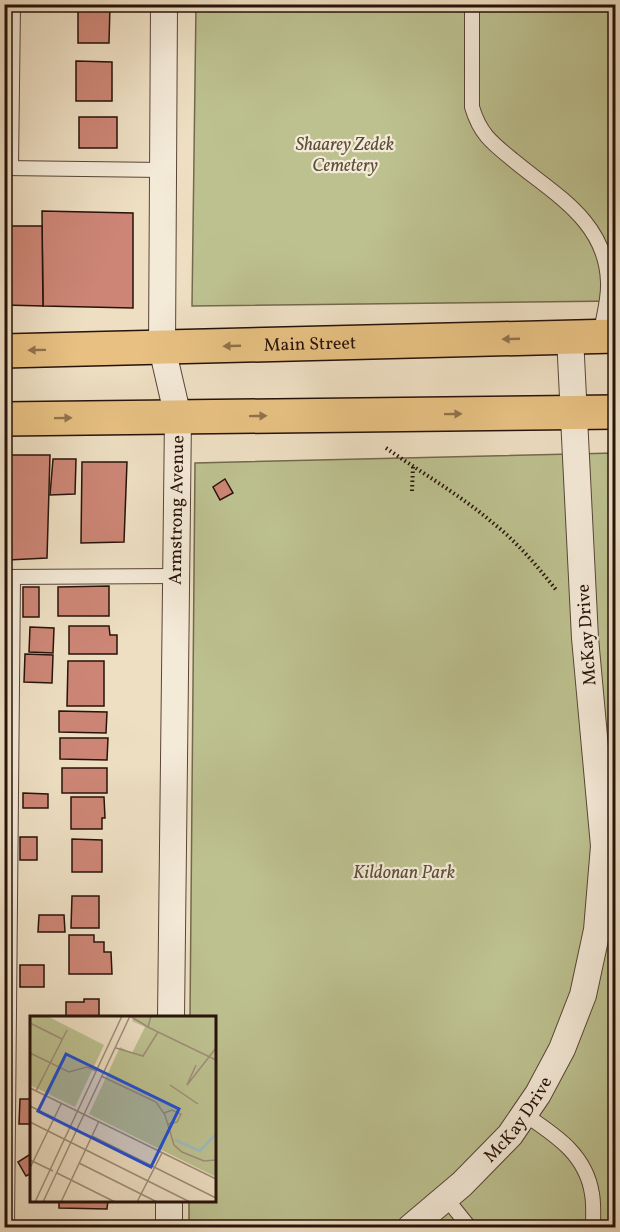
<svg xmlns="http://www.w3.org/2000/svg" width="620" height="1232" font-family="Vollkorn,serif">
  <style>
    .green { fill: #bdc190; stroke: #726a4d; stroke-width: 1.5 }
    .building { fill: #cd8676; stroke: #27120a; stroke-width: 1.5 }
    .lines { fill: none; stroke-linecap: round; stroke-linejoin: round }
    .service-casing { stroke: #594538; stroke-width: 16 }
    .minor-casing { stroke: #594538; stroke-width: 28 }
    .primary-casing { stroke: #27120a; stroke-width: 36 }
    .path { stroke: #27120a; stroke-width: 4; stroke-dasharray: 1.5 3; stroke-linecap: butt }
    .service { stroke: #f4ead8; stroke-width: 14 }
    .minor { stroke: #f4ead8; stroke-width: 26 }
    .primary { stroke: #e7c082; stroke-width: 33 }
    .oneway { fill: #91724c }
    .labels { text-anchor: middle; stroke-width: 4.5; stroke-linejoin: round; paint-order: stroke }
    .park-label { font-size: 18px; font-style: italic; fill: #5c4f39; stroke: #f4ead8 }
    .street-label { font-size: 18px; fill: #27120a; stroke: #f4ead8 }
    .inset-river { fill: none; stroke: #9ebabe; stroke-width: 3 }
    .inset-road { fill: none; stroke: #9e8d79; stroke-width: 1.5 }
    .view { fill: #1d4ed8; fill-opacity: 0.15; stroke: #1d4ed8; stroke-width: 3 }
    .inset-edge { fill: none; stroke: #27120a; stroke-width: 3 }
  </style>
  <rect width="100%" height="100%" fill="#eedfc3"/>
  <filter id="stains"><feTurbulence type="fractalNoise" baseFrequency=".00333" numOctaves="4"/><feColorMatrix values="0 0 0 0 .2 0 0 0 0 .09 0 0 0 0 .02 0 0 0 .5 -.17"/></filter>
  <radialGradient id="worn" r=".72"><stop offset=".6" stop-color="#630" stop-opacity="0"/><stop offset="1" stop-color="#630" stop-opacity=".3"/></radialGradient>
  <g class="green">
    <polygon points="196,5 615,5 615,301 192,306"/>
    <polygon points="615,453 615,1227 189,1228 189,1201 214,1200 214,1018 190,1017 195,463"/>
  </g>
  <g class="building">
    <polygon points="78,4 110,5 109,43 78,43"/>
    <polygon points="76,61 112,62 112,101 76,101"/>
    <rect x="79" y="117" width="38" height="31"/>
    <polygon points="42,211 133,213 133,308 43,306"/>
    <polygon points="4,226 42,226 43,306 4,305"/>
    <polygon points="8,455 50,455 47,558 8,560"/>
    <polygon points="53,459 76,459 75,494 50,495"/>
    <polygon points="82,462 127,462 124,542 81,543"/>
    <polygon points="225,479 233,493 220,500 213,487"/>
    <polygon points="109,586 109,616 58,616 58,587"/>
    <rect x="23" y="587" width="16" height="30"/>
    <polygon points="69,626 109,626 110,635 117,635 117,654 69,654"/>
    <polygon points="30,627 54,628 53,653 29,652"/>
    <polygon points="25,654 53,655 52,683 24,682"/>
    <polygon points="68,661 104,661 104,706 67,706"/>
    <polygon points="59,711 107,712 106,733 59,732"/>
    <polygon points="60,738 108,738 107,760 60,759"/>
    <rect x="62" y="768" width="45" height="25"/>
    <polygon points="23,793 48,794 48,808 23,808"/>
    <polygon points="71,797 104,797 105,818 102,818 102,829 71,829"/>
    <rect x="20" y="837" width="17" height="23"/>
    <polygon points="72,839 102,840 102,872 72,872"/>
    <polygon points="72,896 99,896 99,928 71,928"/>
    <polygon points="39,915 64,915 65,932 38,932"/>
    <polygon points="69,935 94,935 94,942 104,942 104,952 111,952 112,974 69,974"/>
    <rect x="20" y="965" width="24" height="22"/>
    <polygon points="84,999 99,999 99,1018 66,1018 66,1002 84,1002"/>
    <polygon points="20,1099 32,1099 32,1124 19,1124"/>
    <polygon points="32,1153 32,1173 26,1176 18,1162"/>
    <polygon points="59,1200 108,1200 107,1209 59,1208"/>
  </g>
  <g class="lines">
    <defs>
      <g id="service">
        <path d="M472,4V107C480,134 492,143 513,160C555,195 606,221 608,282C609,300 603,318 600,336"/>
        <polyline points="4,168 163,170"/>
        <polyline points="11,168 13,4"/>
        <polyline points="4,577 176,576"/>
        <path d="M524,1114C555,1135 586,1154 592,1194C594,1205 593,1217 593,1228"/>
        <polyline points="446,1198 470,1228"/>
        <polyline points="7,1228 13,577"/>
      </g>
      <g id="minor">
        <polyline points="164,4 162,348 178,417 171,1018"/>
        <polyline points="169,1228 169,1200"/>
        <path id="s1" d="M410,1228L462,1184L510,1135L538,1094L562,1049L583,995L597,930L604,846L585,638L570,337"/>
      </g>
      <g id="primary">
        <path id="s2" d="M4,351L616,336"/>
        <polyline points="4,419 616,412"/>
      </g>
    </defs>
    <use href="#service" class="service-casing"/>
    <use href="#minor" class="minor-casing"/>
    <use href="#primary" class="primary-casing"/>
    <g class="path">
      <path d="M386,448C422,473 460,495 493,523C517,542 538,567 557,591"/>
      <polyline points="412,491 413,467"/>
    </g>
    <use href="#service" class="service"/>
    <use href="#minor" class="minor"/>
    <use href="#primary" class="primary"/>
  </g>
  <defs><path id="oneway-solid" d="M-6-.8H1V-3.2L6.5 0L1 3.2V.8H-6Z" transform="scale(1.5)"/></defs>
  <g class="oneway">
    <use href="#oneway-solid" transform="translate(511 339) rotate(178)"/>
    <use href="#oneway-solid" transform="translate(232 346) rotate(178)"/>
    <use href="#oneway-solid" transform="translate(37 350) rotate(179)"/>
    <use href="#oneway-solid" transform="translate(453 414) rotate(-1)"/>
    <use href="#oneway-solid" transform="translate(258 416) rotate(-1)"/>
    <use href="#oneway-solid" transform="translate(63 418) rotate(-1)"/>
  </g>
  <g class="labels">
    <g class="park-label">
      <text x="345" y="150">Shaarey Zedek<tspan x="345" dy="21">Cemetery</tspan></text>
      <text x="404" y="878">Kildonan Park</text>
    </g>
    <g class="street-label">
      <text dy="6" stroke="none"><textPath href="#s2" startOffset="306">Main Street</textPath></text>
      <text transform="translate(176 510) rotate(-89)" y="6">Armstrong Avenue</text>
      <text transform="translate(586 635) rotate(-94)" y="6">McKay Drive</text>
      <text dy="6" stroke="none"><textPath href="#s1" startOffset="154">McKay Drive</textPath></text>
    </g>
  </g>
  <g transform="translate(30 1016)">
    <rect width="186" height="186" fill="#eedfc3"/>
    <path d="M0,0H17L74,29L45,91L0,69ZM104,0H186V161L59,98L90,31L102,37L115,11L102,5Z" fill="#bdc190"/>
    <path class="inset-river" d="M145,124L170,135L186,118"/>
    <path class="inset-road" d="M100,0L118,11M0,7L32,23M128,16L186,44M86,32L113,40L128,16L118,11L121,0M0,37L39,56L57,51L66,55M166,49L157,69L186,32M71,60L126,86L135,99L144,129L152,136L174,145L186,144M140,69L168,88M0,72L186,163M6,75L37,14M0,90L24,102M134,97L142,94L151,98L147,106L138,108M0,106L160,186M62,120L186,182M0,144L23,155M49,147L127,186M0,152L31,88M27,157L85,186M5,186L92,0M13,186L100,0M31,186L69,105M107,186L132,137"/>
    <path class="view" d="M36,38L149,93L121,151L8,95Z"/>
    <rect width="186" height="186" class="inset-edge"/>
  </g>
  <rect width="620" height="1232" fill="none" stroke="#eedfc3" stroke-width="24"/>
  <rect x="6" y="6" width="608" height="1220" fill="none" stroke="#27120a" stroke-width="3"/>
  <rect x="12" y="12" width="596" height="1208" fill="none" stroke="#27120a" stroke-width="1.5"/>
  <rect width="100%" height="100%" filter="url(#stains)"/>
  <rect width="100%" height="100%" fill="url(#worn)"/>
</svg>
